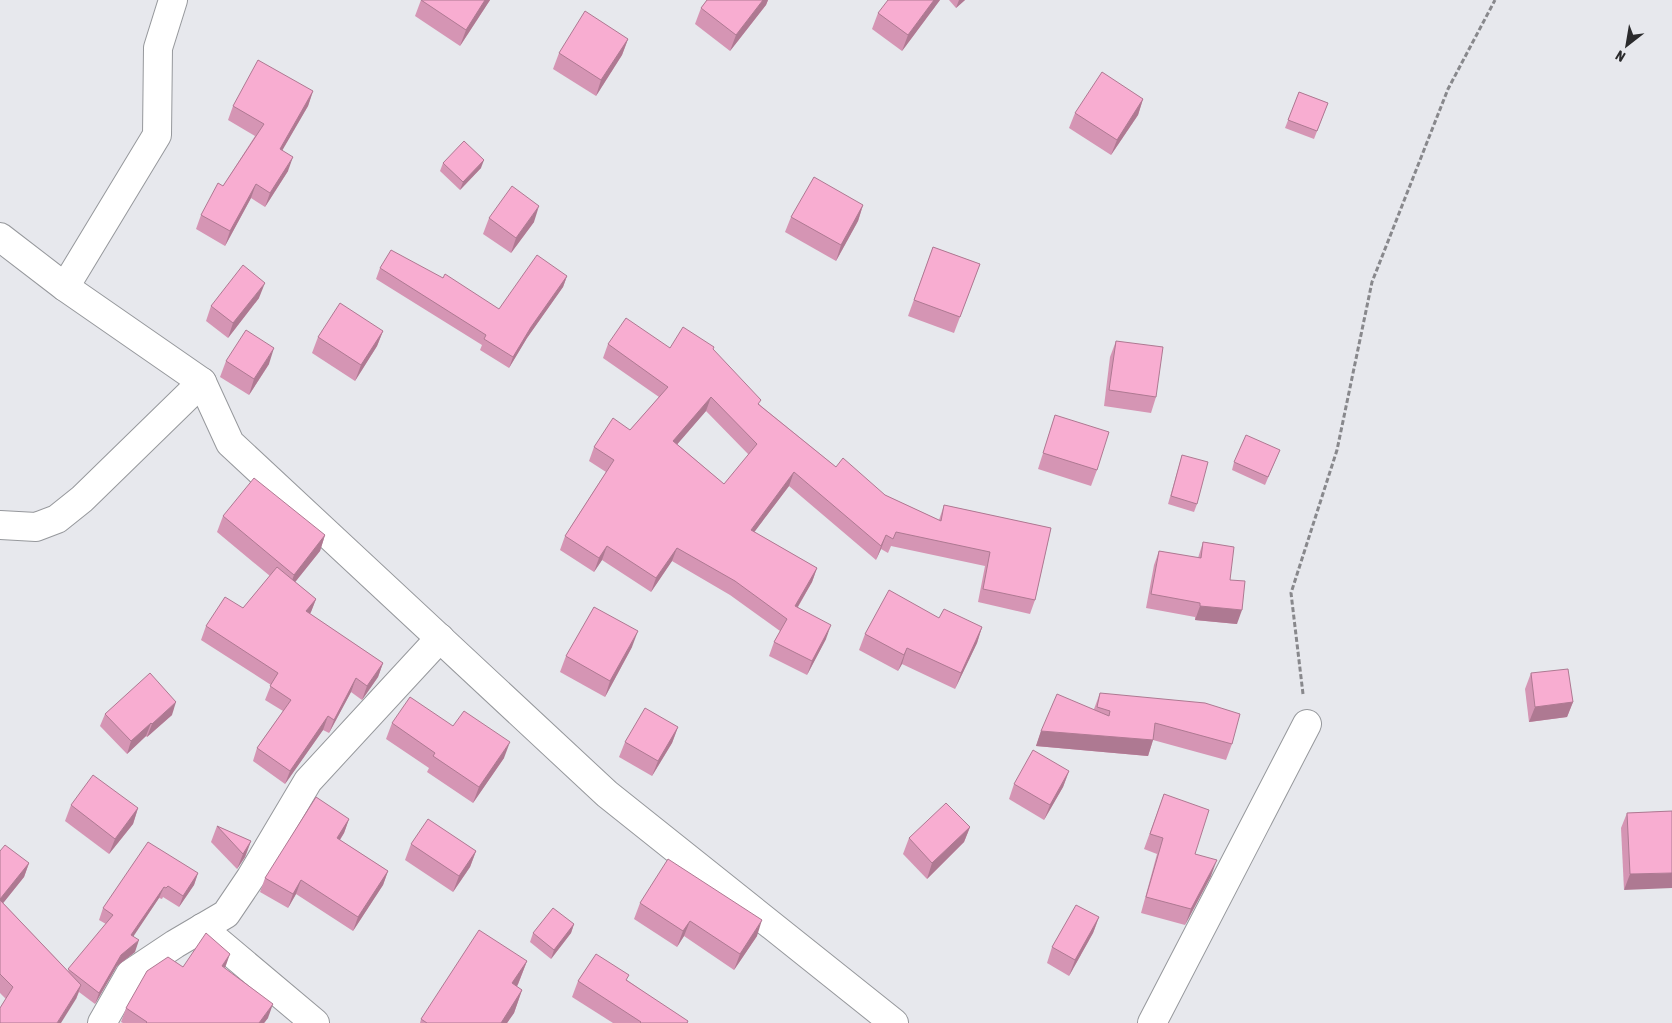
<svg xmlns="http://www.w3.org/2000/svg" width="1672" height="1023" font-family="'Asap Condensed',sans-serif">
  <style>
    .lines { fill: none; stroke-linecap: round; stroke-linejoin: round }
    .minor-casing { stroke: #96989c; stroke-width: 30 }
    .path { stroke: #88888c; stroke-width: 3; stroke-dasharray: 5 2.5; stroke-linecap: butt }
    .minor { stroke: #fff; stroke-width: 28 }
    .wall { fill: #d595b4; fill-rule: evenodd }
    .shaded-wall { fill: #ae7992 }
    .building { fill: #f8add1; stroke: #ae7992; fill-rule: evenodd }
  </style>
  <rect width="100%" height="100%" fill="#e7e8ed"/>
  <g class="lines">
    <defs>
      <g id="minor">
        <polyline points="0,237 65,287 202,382 230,443 607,794 894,1023"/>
        <polyline points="65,287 157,135 158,48 173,0"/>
        <polyline points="0,525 36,527 57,519 82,499 202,382"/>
        <polyline points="202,928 315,1023"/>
        <polyline points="102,1023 130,974 175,944 226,914 251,877 308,781 440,638"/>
        <polyline points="1152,1023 1307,724"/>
      </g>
    </defs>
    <use href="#minor" class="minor-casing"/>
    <polyline class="path" points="1303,694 1291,593 1337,450 1372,282 1448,89 1495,0"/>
    <use href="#minor" class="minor"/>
  </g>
  <g class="wall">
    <polygon points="421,0 490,0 460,46 415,16"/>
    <polygon points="707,0 768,0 766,5 730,51 695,24 701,8"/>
    <polygon points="940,0 902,51 872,29 878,13"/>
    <polygon points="949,0 965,0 956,8"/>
    <polygon points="628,39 622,55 596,96 553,69 559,53"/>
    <polygon points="313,91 308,106 282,150 288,171 265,207 251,198 225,246 196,229 201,215 223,186 255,136 228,120 233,106"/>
    <polygon points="1299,92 1328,103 1314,139 1285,128"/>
    <polygon points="1143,99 1138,115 1111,155 1069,128 1075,113"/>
    <polygon points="443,163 481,168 460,190 440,171"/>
    <polygon points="863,205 858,221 836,261 785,232 791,217"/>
    <polygon points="489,218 534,222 511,253 483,234"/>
    <polygon points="933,247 980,264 954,333 908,316"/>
    <polygon points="380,268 499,309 567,276 563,287 527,338 509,368 480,350 482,345 376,279"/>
    <polygon points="259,298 228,338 206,321 211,306"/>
    <polygon points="383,331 377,346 355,381 312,353 318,337"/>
    <polygon points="1116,341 1156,397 1151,413 1104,406 1110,357"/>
    <path d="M608,344L713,350L760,405L836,467L885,495L939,520L944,505L1051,528L1035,600L1030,614L978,602L985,566L891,546L888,553L881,549L876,560L789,486L754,532L817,568L812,582L798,607L826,639L807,675L769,656L774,642L780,631L730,595L672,561L651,592L602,560L594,572L560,550L565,536L606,472L589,461L594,447L630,430L659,397L603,358ZM706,411L749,455L724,484L677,444Z"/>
    <polygon points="226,361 269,364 249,395 220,377"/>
    <polygon points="1055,415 1097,470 1091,486 1038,469"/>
    <polygon points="1280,450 1265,485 1232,470 1234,462"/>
    <polygon points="1182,455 1197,504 1194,512 1168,504"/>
    <polygon points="223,516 325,535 320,551 295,582 316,599 310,614 383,663 378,677 362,700 351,692 329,733 323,730 285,784 253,761 257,748 283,711 265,700 271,685 201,640 206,626 243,608 270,576 217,532"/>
    <polygon points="1203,542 1230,580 1237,624 1195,620 1195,617 1146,608 1154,565 1159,551 1198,558"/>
    <polygon points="939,618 982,627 977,643 955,689 902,664 898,671 859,650 865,634"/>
    <polygon points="632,647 605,697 560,672 566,656"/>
    <polygon points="1531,673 1573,702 1567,717 1529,722 1525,689"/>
    <polygon points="1100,693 1232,744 1226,760 1153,740 1148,756 1036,746 1041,731 1094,709"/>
    <polygon points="105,714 172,715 147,737 146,736 127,754 100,726"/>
    <polygon points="392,723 453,726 504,758 473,803 427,772 429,768 386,739"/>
    <polygon points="678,727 672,743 652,776 619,757 625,742"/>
    <polygon points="1069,771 1063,787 1044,820 1009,799 1014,784"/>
    <polygon points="1164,794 1195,854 1211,876 1185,925 1141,913 1157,854 1144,849"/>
    <polygon points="71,805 138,808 133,824 109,854 65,821"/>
    <polygon points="1672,811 1624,890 1621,828 1627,813"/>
    <polygon points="349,819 344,833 340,840 388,871 383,885 353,931 296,894 288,908 260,892 265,878"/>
    <polygon points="217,826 251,841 245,857 237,869 211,842"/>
    <polygon points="970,827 964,842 927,879 903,854 909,838"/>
    <polygon points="411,844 476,851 470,867 453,892 405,860"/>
    <polygon points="0,851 29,863 24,877 3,903 68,971 106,924 99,920 103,908 198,873 194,885 179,907 163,897 162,899 159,898 133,936 135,952 117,966 95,1004 79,992 76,999 6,999 0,993"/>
    <polygon points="640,903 757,936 734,970 684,936 677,947 634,919"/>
    <polygon points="1099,917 1093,933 1069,976 1047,963 1052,947"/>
    <polygon points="574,924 571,933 551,959 530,942 533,933"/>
    <polygon points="527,961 517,987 522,990 514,1013 507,1023 420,1023 421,1019"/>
    <polygon points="183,967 225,968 268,1018 264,1023 123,1023 121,1022 126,1008"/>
    <polygon points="627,980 688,1023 613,1023 572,997 578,981"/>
  </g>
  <g class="shaded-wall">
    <polygon points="485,0 490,0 460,46 466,30"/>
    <polygon points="763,0 768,0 766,5 730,51 736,35"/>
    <polygon points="934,0 940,0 902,51 908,35"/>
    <polygon points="959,0 965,0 956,8"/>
    <polygon points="628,39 622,55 596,96 601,80"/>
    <polygon points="313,91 308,106 275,163 280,149"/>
    <polygon points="1143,99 1138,115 1111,155 1117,140"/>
    <polygon points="293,157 288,171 265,207 270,193"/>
    <polygon points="484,160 481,168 460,190 463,182"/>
    <polygon points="256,184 251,198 225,246 230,231"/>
    <polygon points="863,205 858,221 836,261 841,245"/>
    <polygon points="539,206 534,222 511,253 516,238"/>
    <polygon points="567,276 563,287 527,338 509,368 513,357 531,327"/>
    <polygon points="265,283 259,298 228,338 233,323"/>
    <polygon points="383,331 377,346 355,381 361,365"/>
    <polygon points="274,348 269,364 249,395 254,379"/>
    <polygon points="711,397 706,411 668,455 673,441"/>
    <polygon points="794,472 789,486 746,543 751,530"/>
    <polygon points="325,535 320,551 288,591 294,575"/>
    <polygon points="886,535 881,549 876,560 881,546"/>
    <polygon points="607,546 602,560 594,572 599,558"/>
    <polygon points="677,548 672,561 651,592 656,578"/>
    <polygon points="817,568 812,582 790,620 795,606"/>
    <polygon points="316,599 311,612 301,625 306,611"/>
    <polygon points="1200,606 1242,610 1237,624 1195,620"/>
    <polygon points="831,625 826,639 807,675 812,661"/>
    <polygon points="982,627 977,643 955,689 961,673"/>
    <polygon points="638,631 632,647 605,697 610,681"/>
    <polygon points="907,648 902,664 898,671 904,655"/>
    <polygon points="383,663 378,677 362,700 367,686"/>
    <polygon points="356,678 351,692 329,733 334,720"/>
    <polygon points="176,702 172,715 147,737 152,724"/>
    <polygon points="1573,702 1567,717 1529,722 1535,707"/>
    <polygon points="328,716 323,730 285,784 290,771"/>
    <polygon points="151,723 146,736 127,754 131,741"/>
    <polygon points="678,727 672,743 652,776 658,761"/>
    <polygon points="1041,731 1153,740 1148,756 1036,746"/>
    <polygon points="510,742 504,758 473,803 479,787"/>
    <polygon points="1069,771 1063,787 1044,820 1050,805"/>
    <polygon points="138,808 133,824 109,854 115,839"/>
    <polygon points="349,819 344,833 332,852 337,838"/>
    <polygon points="970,827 964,842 927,879 932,863"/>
    <polygon points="251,841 245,857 237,869 243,854"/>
    <polygon points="476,851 470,867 453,892 459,876"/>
    <polygon points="1217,860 1211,876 1185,925 1191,909"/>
    <polygon points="29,863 24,877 0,907 0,899"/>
    <polygon points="388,871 383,885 353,931 358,917"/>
    <polygon points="198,873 194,885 179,907 183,896"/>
    <polygon points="1672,873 1672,888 1624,890 1630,874"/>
    <polygon points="301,880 296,894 288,908 293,894"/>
    <polygon points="164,887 159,898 127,946 131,935"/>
    <polygon points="1099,917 1093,933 1069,976 1075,960"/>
    <polygon points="762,920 757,936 734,970 740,954"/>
    <polygon points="690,921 684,936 677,947 683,931"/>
    <polygon points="574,924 571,933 551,959 554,950"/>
    <polygon points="139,940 135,952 117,966 95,1004 99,993 121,955"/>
    <polygon points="230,954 225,968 222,966"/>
    <polygon points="527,961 518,984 504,1006 512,983"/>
    <polygon points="81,985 76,999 61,1023 57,1023"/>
    <polygon points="522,990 514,1013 507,1023 501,1023"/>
    <polygon points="273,1004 268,1018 264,1023 259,1023"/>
  </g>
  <g class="building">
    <polygon points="421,0 485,0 466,30"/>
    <polygon points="707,0 763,0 736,35 701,8"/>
    <polygon points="888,0 934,0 908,35 878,13"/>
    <polygon points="585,11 628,39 601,80 559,53"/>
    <polygon points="258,60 313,91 280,149 293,157 270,193 256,184 230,231 201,215 218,183 223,186 264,124 233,106"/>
    <polygon points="1102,72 1143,99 1117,140 1075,113"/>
    <polygon points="1299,92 1328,103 1317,131 1288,120"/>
    <polygon points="464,141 484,160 463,182 443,163"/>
    <polygon points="814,177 863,205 841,245 791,217"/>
    <polygon points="512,186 539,206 516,238 489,218"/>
    <polygon points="933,247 980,264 960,317 914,300"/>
    <polygon points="391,250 443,278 445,274 499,309 537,255 567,276 531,327 513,357 484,339 486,335 380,268"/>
    <polygon points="243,265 265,283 233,323 211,306"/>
    <polygon points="340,303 383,331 361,365 318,337"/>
    <path d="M626,318L670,348L683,327L714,347L713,349L761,400L758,404L836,467L843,458L885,495L941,521L944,505L1051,528L1035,600L983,589L990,552L896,532L893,539L886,535L881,546L794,472L751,530L817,568L795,606L831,625L812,661L774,642L787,619L735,581L677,548L656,578L607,546L599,558L565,536L614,460L594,447L613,418L630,430L668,387L608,344ZM711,397L757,444L724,484L673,441Z"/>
    <polygon points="246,330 274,348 254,379 226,361"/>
    <polygon points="1116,341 1163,347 1156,397 1109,390"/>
    <polygon points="1055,415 1109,432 1097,470 1043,453"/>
    <polygon points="1246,435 1280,450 1268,477 1234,462"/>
    <polygon points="1182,455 1208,462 1197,504 1171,496"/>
    <polygon points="254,478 325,535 294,575 223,516"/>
    <polygon points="1203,542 1234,547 1230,580 1245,581 1242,610 1200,606 1200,603 1151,594 1159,551 1201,558"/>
    <polygon points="277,567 316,599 306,611 383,663 367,686 356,678 334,720 328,716 290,771 257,748 291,700 270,686 278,673 206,626 225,597 243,608"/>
    <polygon points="889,590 939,618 944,609 982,627 961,673 907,648 904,655 865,634"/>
    <polygon points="594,607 638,631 610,681 566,656"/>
    <polygon points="1568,669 1573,702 1535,707 1531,673"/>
    <polygon points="150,673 176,702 152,724 151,723 131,741 105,714"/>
    <polygon points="1100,693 1205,703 1240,714 1232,744 1155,723 1153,740 1041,731 1057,694 1109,716 1110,711 1097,707"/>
    <polygon points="410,697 453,726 464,711 510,742 479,787 433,756 435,753 392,723"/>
    <polygon points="645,708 678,727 658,761 625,742"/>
    <polygon points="1033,750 1069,771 1050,805 1014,784"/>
    <polygon points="93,775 138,808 115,839 71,805"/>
    <polygon points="1164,794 1209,810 1195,854 1217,860 1191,909 1146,897 1163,838 1150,834"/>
    <polygon points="316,797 349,819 337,838 388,871 358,917 301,880 293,894 265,878"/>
    <polygon points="946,803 970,827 932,863 909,838"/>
    <polygon points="1672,811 1672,873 1630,874 1627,813"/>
    <polygon points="428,819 476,851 459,876 411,844"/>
    <polygon points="217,826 251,841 243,854"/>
    <polygon points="148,842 198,873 183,896 168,886 166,888 164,887 131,935 139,940 121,955 99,993 68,969 113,915 103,908"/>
    <polygon points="5,845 29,863 0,899 0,851"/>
    <polygon points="668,859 762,920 740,954 690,921 683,931 640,903"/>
    <polygon points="0,900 81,985 57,1023 0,1023 0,1008 13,987 0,974"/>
    <polygon points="1076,905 1099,917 1075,960 1052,947"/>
    <polygon points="553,908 574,924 554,950 533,933"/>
    <polygon points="479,930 527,961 512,983 522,990 501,1023 427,1023 421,1019"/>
    <polygon points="206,933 230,954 222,966 273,1004 259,1023 146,1023 147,1022 126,1008 147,971 168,957 183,967"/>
    <polygon points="596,954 629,975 626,980 688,1021 687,1023 640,1023 641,1022 578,981"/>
  </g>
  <g transform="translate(1627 45) rotate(211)" stroke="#e7e8ed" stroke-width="4" paint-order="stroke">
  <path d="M0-4L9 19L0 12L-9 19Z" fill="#2a2a2c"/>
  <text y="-8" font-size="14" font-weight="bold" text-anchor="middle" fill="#2a2a2c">N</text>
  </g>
</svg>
